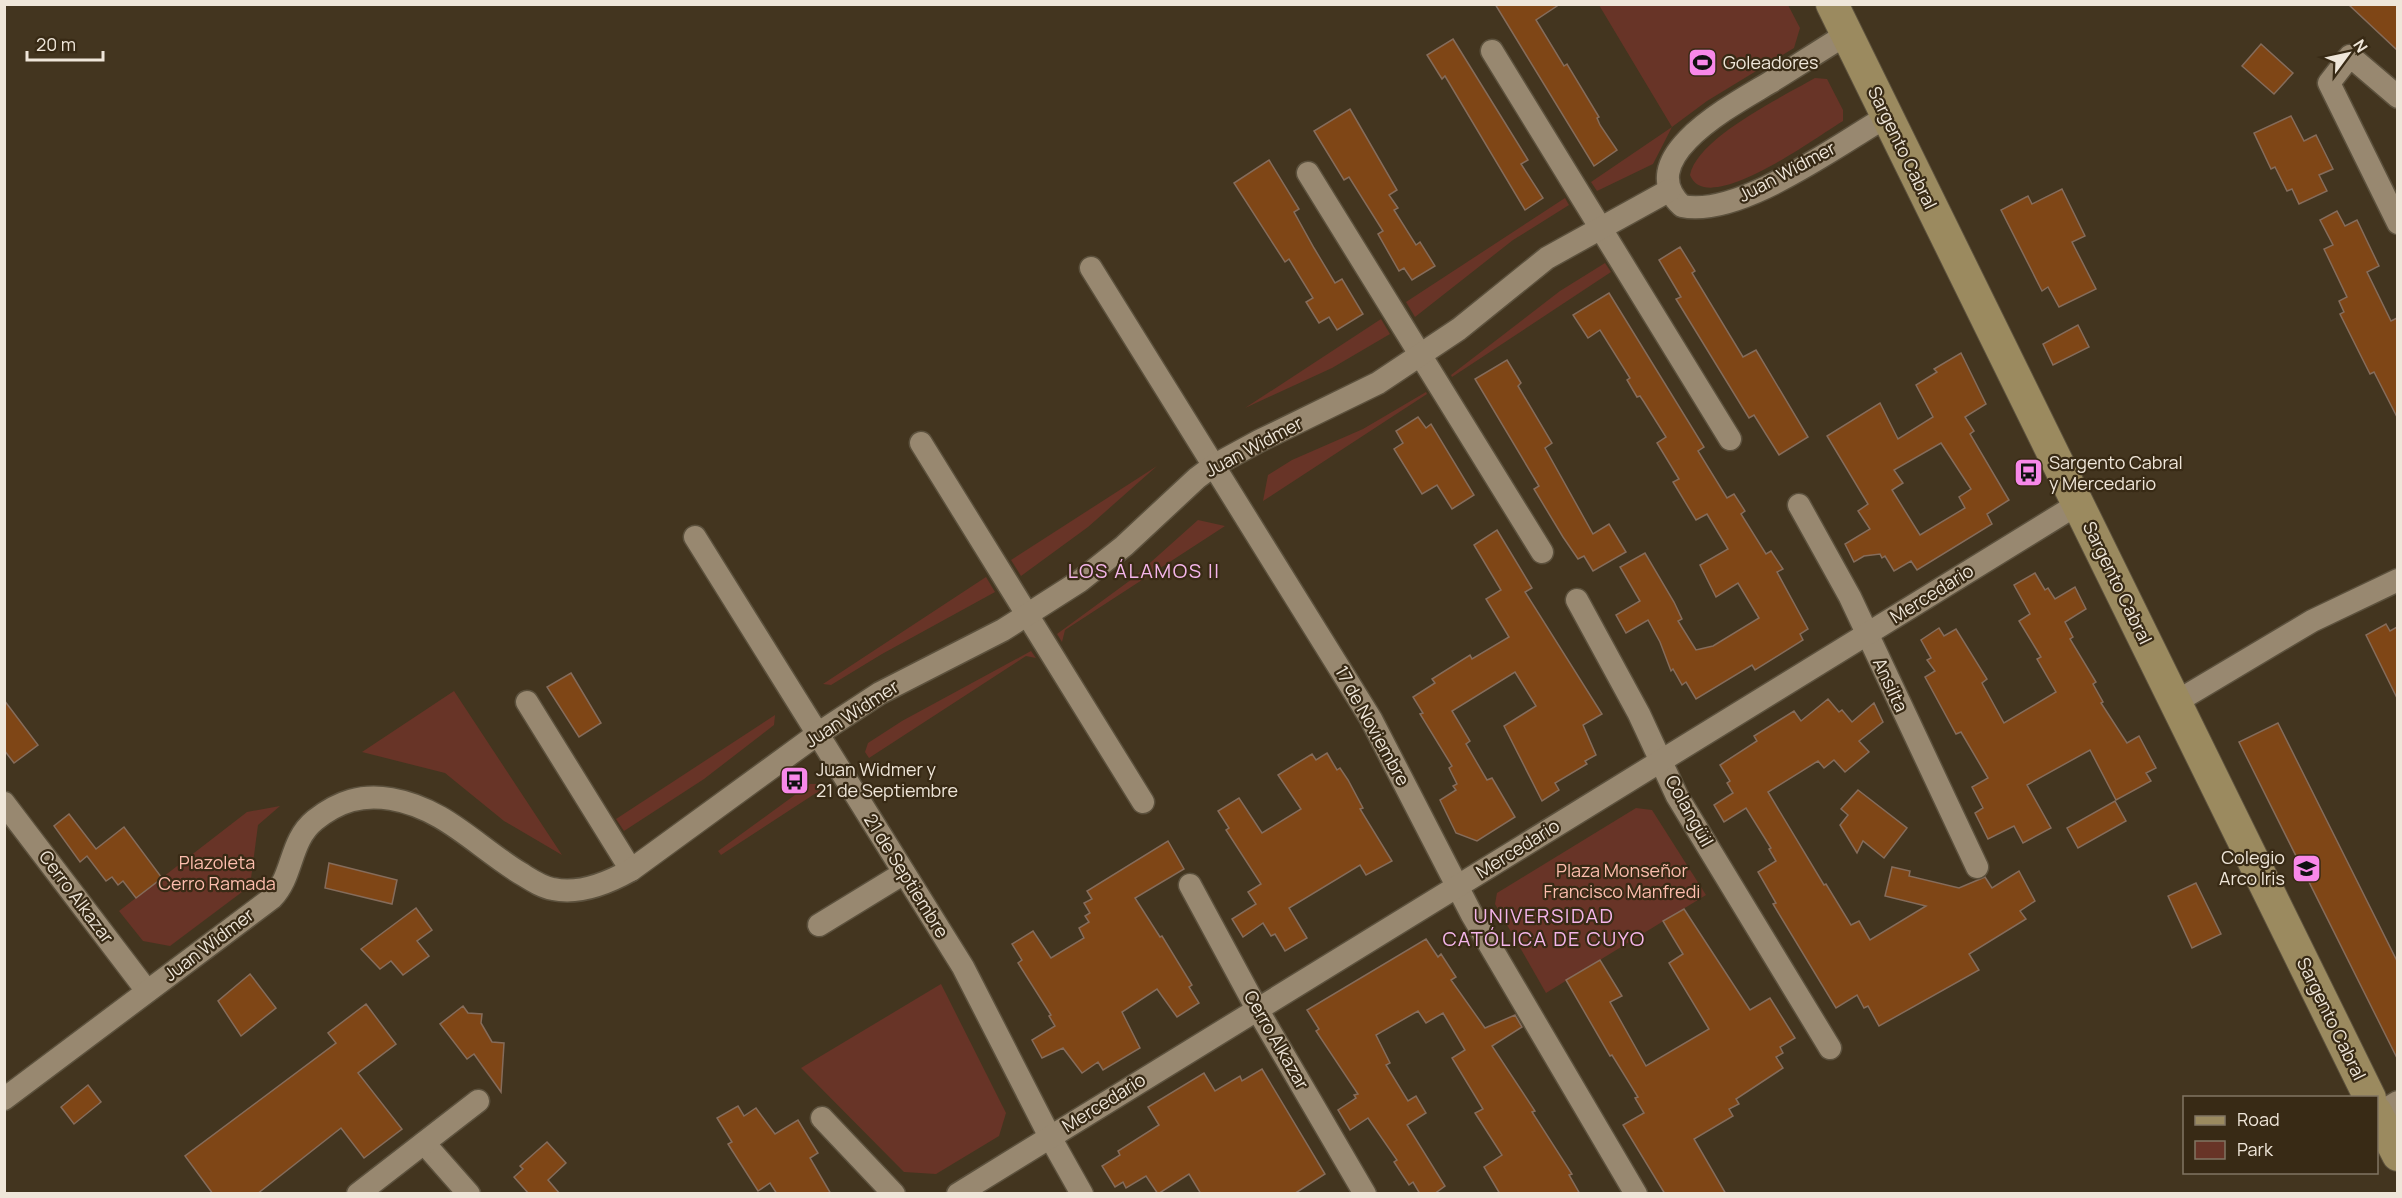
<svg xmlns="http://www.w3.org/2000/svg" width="2402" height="1198" font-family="Manrope,sans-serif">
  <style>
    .green { fill: #683427 }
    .building { fill: #7f4616; stroke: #856c5b; stroke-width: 1.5; fill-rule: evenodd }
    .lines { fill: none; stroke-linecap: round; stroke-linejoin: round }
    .street-casing { stroke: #5c513d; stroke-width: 25 }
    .secondary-casing { stroke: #5c513d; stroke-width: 34 }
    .street { stroke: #988870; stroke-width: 22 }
    .secondary { stroke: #9b8a5f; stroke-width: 32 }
    .labels { text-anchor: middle; stroke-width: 4.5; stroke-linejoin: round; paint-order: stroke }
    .poi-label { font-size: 18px; fill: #efe6d9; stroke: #382a15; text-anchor: start }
    .street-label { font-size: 18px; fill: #efe6d9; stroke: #382a15 }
    .park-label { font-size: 18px; fill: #fcbdad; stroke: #382a15 }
    .neighbourhood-label { font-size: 20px; letter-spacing: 1.5px; fill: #f4b5ea; stroke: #382a15 }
  </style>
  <rect width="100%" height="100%" fill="#43351f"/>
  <g class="green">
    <polygon points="1599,5 1788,5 1800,28 1794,48 1707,101 1672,127 1653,164 1597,191 1591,182 1672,127"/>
    <path d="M1815,78L1827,79L1843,110V121C1819,135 1707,219 1690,175C1697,138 1782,97 1815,78Z"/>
    <polygon points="1565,198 1569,205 1513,240 1415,317 1406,302"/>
    <polygon points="1605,263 1611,272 1452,377 1451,375 1560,291"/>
    <polygon points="1381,319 1390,334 1332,368 1245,408"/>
    <polygon points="1426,392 1427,394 1263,501 1268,475 1292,460 1363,429"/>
    <polygon points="1157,466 1088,527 1021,576 1011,560"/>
    <polygon points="1198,520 1225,526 1065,630 1062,642 1057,634 1132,579"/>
    <polygon points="986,577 995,592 882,654 831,685 823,684"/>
    <polygon points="1031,651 1036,658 1026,656 869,758 865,752 868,743 902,721"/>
    <polygon points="454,691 562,855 504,821 445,773 362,752"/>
    <polygon points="775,715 774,725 704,779 624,831 616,819"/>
    <polygon points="810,784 818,784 824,794 816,793 721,855 718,851"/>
    <polygon points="280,806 258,825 250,886 170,946 143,941 119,911 247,812"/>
    <polygon points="1636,808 1652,810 1706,895 1546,993 1495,904 1497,893"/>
    <polygon points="941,984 1006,1113 999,1136 936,1174 904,1172 801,1068"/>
  </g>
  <g class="building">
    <polygon points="1495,4 1560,4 1536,20 1564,66 1567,64 1599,117 1597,118 1600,125 1617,150 1594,166"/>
    <polygon points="2348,4 2397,4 2397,50"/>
    <polygon points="1453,39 1528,160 1521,164 1543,198 1525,210 1445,76 1442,79 1427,55"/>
    <polygon points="2261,44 2293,73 2274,94 2242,66"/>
    <polygon points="1350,109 1397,190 1389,195 1398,208 1394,210 1416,245 1420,242 1435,266 1412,280 1404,268 1399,271 1378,234 1383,231 1349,177 1344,180 1314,131"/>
    <polygon points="2291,116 2304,141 2316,135 2333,169 2319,175 2327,191 2299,204 2292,189 2287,191 2275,167 2271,169 2254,133"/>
    <polygon points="1269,160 1299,209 1294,212 1314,248 1335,283 1342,279 1363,314 1337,330 1329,317 1319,323 1306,302 1313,298 1289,259 1285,262 1234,183"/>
    <polygon points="2062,189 2085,236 2072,242 2096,289 2059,307 2048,287 2042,291 2001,210 2028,196 2032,204"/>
    <polygon points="2337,211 2345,226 2357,220 2379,266 2367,272 2391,321 2397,318 2397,417 2374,372 2370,374 2340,314 2344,312 2339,301 2347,297 2324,249 2333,245 2320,220"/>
    <polygon points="1680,247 1695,271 1692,273 1743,357 1756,350 1808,437 1779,455 1754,415 1749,418 1676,299 1681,297 1659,260"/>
    <polygon points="1609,293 1704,447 1698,451 1727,498 1734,494 1745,511 1741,514 1766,554 1771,551 1783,569 1777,572 1808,629 1800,634 1803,640 1755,670 1752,665 1696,699 1686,682 1682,685 1673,669 1671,671 1660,642 1648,620 1626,633 1616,615 1640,601 1620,567 1645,553 1674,602 1682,619 1678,621 1696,650 1713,646 1759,618 1738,583 1716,597 1700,565 1728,549 1707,514 1696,520 1673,482 1679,479 1657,443 1666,437 1644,402 1640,396 1637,397 1627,380 1630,378 1600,330 1588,338 1573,315"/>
    <polygon points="2078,325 2089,347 2053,365 2043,344"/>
    <path d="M1961,353L1986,404L1965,417L1974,431L1970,434L2009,500L1987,514L1992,524L1917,570L1911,561L1894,571L1885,556L1882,558L1880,554L1864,556L1854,562L1845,544L1870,529L1858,511L1868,504L1827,436L1880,403L1898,439L1933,417L1916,385L1937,372L1934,369ZM1941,443L1971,489L1959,497L1965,508L1920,535L1892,490L1903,483L1894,470Z"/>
    <polygon points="1507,360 1521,383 1518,386 1552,443 1545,448 1593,534 1609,524 1626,552 1593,571 1584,556 1578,559 1563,537 1534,489 1539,486 1475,379"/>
    <polygon points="1418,417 1426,428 1431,424 1474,495 1452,509 1437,485 1422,494 1394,449 1403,443 1396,431"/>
    <polygon points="1497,530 1532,588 1525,592 1602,714 1583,725 1596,755 1585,761 1587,764 1555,783 1559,790 1542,801 1504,726 1536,706 1515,672 1452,711 1470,741 1466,744 1487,780 1492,778 1515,817 1477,841 1456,833 1440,800 1456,790 1453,786 1457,784 1449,768 1452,766 1420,714 1423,713 1413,697 1435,683 1432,679 1470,655 1472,659 1509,637 1486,599 1501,590 1474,545"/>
    <polygon points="2035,573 2045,590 2048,588 2055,599 2075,587 2086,609 2065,622 2073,637 2070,639 2096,682 2093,684 2103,702 2101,703 2127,743 2139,736 2156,768 2146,773 2151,781 2116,800 2090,750 2027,785 2051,828 2023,843 2014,826 1988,839 1975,813 1983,808 1972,787 1988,778 1961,732 1956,734 1925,677 1935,671 1927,660 1931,658 1921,640 1939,628 1944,636 1956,629 1987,679 1982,683 2004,723 2056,692 2037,659 2041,657 2019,621 2030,614 2014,585"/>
    <polygon points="2386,624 2390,631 2397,627 2397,698 2366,635"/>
    <polygon points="571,673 601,723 579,737 547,687"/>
    <polygon points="1828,699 1839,712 1842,710 1852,722 1874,703 1883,722 1859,741 1869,752 1845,772 1834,760 1824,768 1818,761 1768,792 1824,885 1826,884 1851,925 1859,921 1870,940 1926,906 1885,896 1892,867 1910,871 1909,876 1959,888 1985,877 1992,888 2019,871 2035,901 2020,911 2026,919 1969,954 1979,970 1879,1026 1868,1006 1864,1008 1857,995 1836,1008 1773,904 1776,903 1758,872 1776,861 1769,849 1771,848 1746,808 1724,822 1714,805 1733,793 1727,783 1730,781 1720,765 1757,741 1754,736 1794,711 1801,721"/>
    <polygon points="4,700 38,745 14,763 4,750"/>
    <polygon points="2278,723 2397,961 2397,1058 2239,742"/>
    <polygon points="1327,753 1337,770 1340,768 1348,780 1363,808 1360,809 1392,861 1366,875 1360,865 1289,908 1307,938 1285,951 1275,934 1271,936 1263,923 1243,937 1232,919 1256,904 1248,892 1261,884 1226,830 1229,828 1218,811 1239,798 1262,833 1301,809 1278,775 1312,754 1316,760"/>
    <polygon points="1858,790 1907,828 1884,858 1863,841 1857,853 1840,825 1848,815 1841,809"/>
    <polygon points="2115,801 2126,821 2078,848 2067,828"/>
    <polygon points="69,814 96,849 124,827 162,878 136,898 123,881 118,885 112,877 106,881 87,856 80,862 54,826"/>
    <polygon points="1168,841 1184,869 1135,898 1160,937 1162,936 1192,985 1189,987 1199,1003 1177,1017 1157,989 1122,1012 1140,1048 1103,1070 1098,1062 1082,1073 1063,1048 1042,1058 1032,1040 1055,1026 1049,1016 1051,1015 1018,963 1022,960 1012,944 1033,931 1051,958 1084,938 1079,928 1089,922 1085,916 1090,913 1084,903 1092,899 1087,891"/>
    <polygon points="329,863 397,880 392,904 325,888"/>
    <polygon points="2196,883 2221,934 2192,948 2168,896"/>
    <polygon points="416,908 432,930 417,941 429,956 403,975 391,961 380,969 361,949"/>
    <polygon points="1684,909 1750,1010 1770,998 1795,1038 1780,1047 1783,1053 1776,1057 1783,1068 1736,1099 1739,1104 1729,1109 1733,1116 1694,1139 1726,1194 1665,1194 1623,1125 1644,1113 1635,1098 1638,1097 1612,1055 1610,1056 1566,980 1600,960 1622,996 1610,1002 1646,1066 1709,1029 1669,963 1683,954 1663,921"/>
    <polygon points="1426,939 1438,957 1441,954 1456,977 1451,980 1485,1028 1515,1015 1522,1027 1492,1046 1535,1111 1532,1112 1572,1174 1569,1175 1580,1194 1500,1194 1484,1167 1502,1155 1475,1113 1483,1109 1452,1058 1465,1050 1443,1013 1426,1023 1418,1011 1376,1035 1390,1063 1386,1065 1408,1101 1416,1096 1426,1113 1407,1125 1445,1186 1434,1194 1420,1194 1413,1182 1409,1185 1394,1162 1397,1160 1368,1118 1350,1130 1338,1110 1356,1098 1354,1095 1358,1094 1316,1031 1319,1029 1307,1010"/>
    <polygon points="250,974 276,1008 241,1036 218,1001"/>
    <polygon points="366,1004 396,1044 358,1073 402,1129 364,1158 341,1128 257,1194 213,1194 185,1156 336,1043 328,1033"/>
    <polygon points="463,1006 468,1013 482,1014 481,1023 492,1042 504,1043 501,1092 474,1054 467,1059 440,1024"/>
    <polygon points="1262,1069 1325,1174 1294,1194 1201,1194 1189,1174 1158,1194 1146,1176 1126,1188 1123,1182 1115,1187 1102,1166 1120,1155 1118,1151 1159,1125 1148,1107 1204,1073 1215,1091 1240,1076 1242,1081"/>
    <polygon points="88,1085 101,1102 74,1124 61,1107"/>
    <polygon points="738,1106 744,1116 756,1108 775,1134 798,1120 818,1153 810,1158 831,1194 777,1194 770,1183 758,1191 728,1144 732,1142 717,1118"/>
    <polygon points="547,1142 566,1163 548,1180 560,1194 529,1194 514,1177 523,1169 520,1166"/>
  </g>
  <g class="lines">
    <defs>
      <g id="street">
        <path d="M1847,34C1821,50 1795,67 1769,83C1736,103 1630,158 1682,206C1739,218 1836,146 1886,117"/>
        <polyline points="1492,51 1730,439"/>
        <polyline points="2398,97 2350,56 2329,83 2398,223"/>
        <polyline points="1308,173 1542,552"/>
        <polyline points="1091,268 1371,719 1472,915 1636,1194"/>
        <polyline points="921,443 1143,802"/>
        <polyline points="1799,505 1850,597 1977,867"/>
        <polyline points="695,537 963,967 1050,1137 1082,1194"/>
        <polyline points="1577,600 1639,714 1677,796 1830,1048"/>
        <polyline points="527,702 631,870"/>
        <polyline points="2176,702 2312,621 2398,580"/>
        <polyline points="4,803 147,991"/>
        <polyline points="1190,885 1257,1009 1365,1194"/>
        <polyline points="819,925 904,873"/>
        <path d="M4,1099L272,898C294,875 289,841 315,820C339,801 362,794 391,799C444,808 476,846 520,873C530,879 541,887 553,889C580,895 608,883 631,870L819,733L880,693L1003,630L1080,581L1124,546L1197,478L1213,466L1259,441L1378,383L1459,329L1547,258L1670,190"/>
        <polyline points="2378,1114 2398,1102"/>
        <polyline points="822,1118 894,1194"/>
        <polyline points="424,1143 469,1194"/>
        <polyline points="358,1194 478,1101"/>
        <polyline points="958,1194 2078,504"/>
      </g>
      <g id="secondary">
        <polyline points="1832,4 2370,1098"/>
        <polyline points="2376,1112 2398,1155"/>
      </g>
    </defs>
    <use href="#street" class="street-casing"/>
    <use href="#secondary" class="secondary-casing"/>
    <use href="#street" class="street"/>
    <use href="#secondary" class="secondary"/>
  </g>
  <defs>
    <symbol id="stadium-square" viewBox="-11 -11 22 22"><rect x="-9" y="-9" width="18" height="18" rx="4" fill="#f888e9" stroke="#382a15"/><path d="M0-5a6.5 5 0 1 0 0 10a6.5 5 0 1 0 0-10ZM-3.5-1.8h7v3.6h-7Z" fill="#111"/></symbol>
    <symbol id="bus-square" viewBox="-11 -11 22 22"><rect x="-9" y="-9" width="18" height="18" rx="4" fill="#f888e9" stroke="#382a15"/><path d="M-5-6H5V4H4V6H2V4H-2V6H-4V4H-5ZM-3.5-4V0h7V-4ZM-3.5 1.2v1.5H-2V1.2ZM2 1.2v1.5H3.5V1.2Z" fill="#111"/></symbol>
    <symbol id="school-square" viewBox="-11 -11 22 22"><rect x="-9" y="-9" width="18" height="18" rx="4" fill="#f888e9" stroke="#382a15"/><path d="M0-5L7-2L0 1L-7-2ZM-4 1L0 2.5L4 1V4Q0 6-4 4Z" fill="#111"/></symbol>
  </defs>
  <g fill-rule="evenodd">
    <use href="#stadium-square" x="1686" y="46" width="33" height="33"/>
    <use href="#bus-square" x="2012" y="456" width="33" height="33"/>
    <use href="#bus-square" x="778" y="764" width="33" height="33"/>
    <use href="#school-square" x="2290" y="852" width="33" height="33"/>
  </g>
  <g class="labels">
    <g class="poi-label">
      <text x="1723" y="69">Goleadores</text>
      <text x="2049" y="469">Sargento Cabral<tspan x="2049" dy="21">y Mercedario</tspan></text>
      <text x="816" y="776">Juan Widmer y<tspan x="816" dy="21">21 de Septiembre</tspan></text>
      <text x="2285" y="864" text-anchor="end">Colegio<tspan x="2285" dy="21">Arco Iris</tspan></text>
    </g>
    <g class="street-label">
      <text transform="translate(1902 148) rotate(64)" y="6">Sargento Cabral</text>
      <text transform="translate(1787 172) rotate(-28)" y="6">Juan Widmer</text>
      <text transform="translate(1254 447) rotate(-28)" y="6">Juan Widmer</text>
      <text transform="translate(2117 583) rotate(64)" y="6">Sargento Cabral</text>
      <text transform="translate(1932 594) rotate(-32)" y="6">Mercedario</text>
      <text transform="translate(1890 685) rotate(65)" y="6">Ansilta</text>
      <text transform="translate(852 714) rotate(-33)" y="6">Juan Widmer</text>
      <text transform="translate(1372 726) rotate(61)" y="6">17 de Noviembre</text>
      <text transform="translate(1689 811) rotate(61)" y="6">Colangüil</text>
      <text transform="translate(1518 849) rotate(-32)" y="6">Mercedario</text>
      <text transform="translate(906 876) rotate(58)" y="6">21 de Septiembre</text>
      <text transform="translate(76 897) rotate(53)" y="6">Cerro Alkazar</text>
      <text transform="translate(209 945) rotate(-37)" y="6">Juan Widmer</text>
      <text transform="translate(2331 1019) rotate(64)" y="6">Sargento Cabral</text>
      <text transform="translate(1276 1040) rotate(60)" y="6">Cerro Alkazar</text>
      <text transform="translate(1104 1103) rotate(-32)" y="6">Mercedario</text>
    </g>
    <g class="park-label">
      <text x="217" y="869">Plazoleta<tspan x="217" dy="21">Cerro Ramada</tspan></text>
      <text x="1622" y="877">Plaza Monseñor<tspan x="1622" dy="21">Francisco Manfredi</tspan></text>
    </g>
    <g class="neighbourhood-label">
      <text x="1144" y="578">LOS ÁLAMOS II</text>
      <text x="1544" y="923">UNIVERSIDAD<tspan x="1544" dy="23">CATÓLICA DE CUYO</tspan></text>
    </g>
  </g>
  <rect width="2402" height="1198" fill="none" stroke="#efe6d9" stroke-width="12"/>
  <rect x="2183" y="1096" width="195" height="78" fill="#382a15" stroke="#817563" stroke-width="1.5"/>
  <rect x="2195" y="1116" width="30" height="9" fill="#9b8a5f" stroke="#817563" stroke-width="1.5"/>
  <text x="2237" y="1126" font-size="18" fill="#efe6d9">Road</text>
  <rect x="2195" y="1141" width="30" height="18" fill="#683427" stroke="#817563" stroke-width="1.5"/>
  <text x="2237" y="1156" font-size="18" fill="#efe6d9">Park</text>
  <g transform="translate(2348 54) rotate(57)" stroke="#382a15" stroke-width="4.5" paint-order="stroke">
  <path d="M0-4.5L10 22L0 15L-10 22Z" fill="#efe6d9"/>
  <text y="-9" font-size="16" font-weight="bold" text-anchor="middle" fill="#efe6d9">N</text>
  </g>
  <path d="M27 51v9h76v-9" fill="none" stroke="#efe6d9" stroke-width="3"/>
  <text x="36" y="51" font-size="18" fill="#efe6d9" stroke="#382a15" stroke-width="4.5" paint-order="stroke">20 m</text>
</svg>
